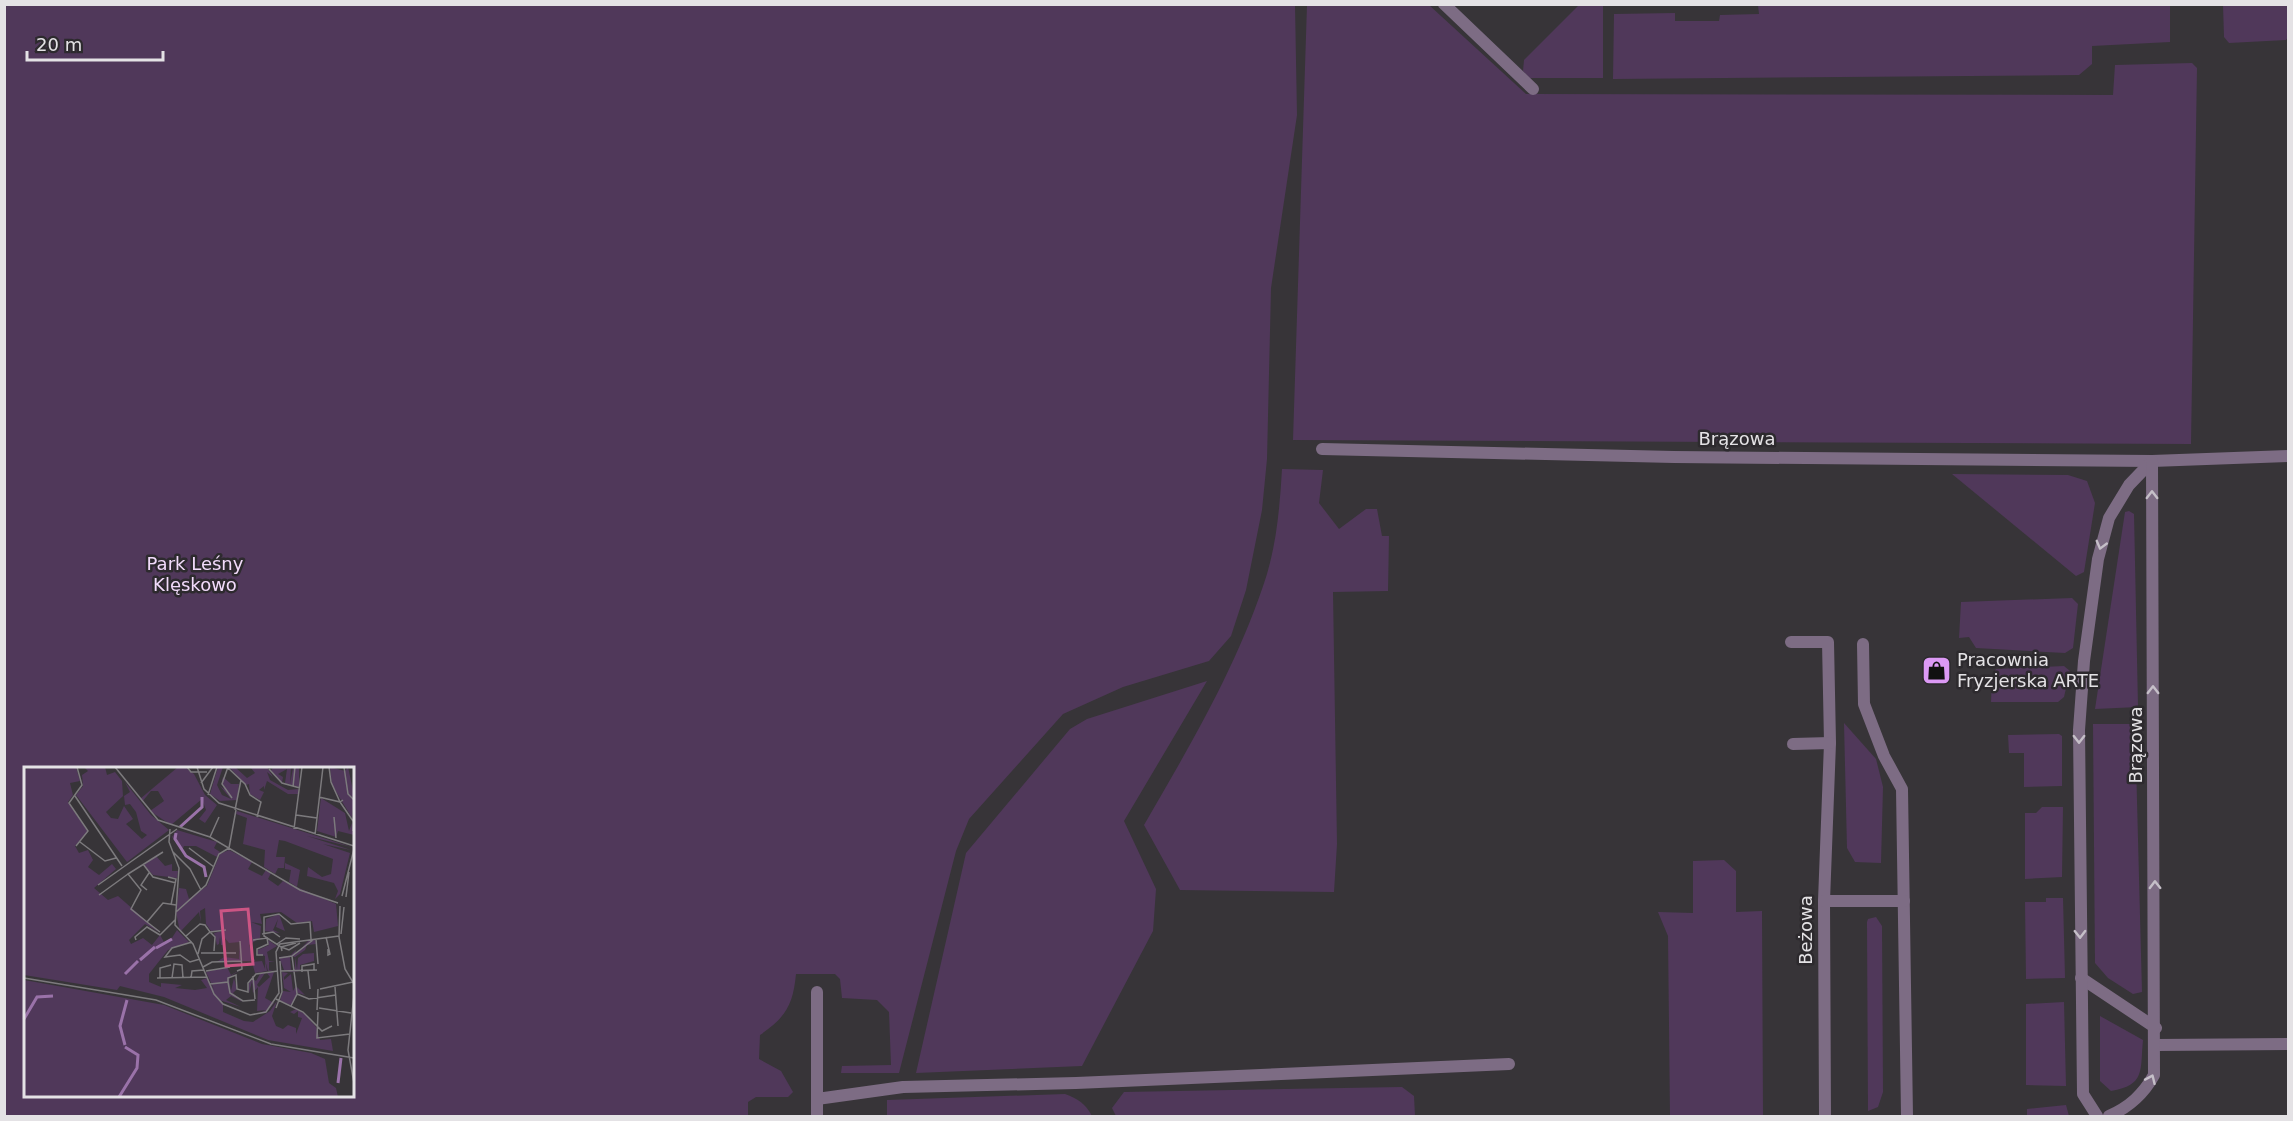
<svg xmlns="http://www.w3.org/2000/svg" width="2293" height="1121" font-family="'DejaVu Sans',sans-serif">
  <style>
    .green { fill: #50385a; fill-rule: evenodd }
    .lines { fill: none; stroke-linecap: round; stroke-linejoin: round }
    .pedestrian { stroke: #7d6c84; stroke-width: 12 }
    .minor { stroke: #7d6c84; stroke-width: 12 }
    .oneway { stroke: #c5bfc8 }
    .labels { text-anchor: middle; stroke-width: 5; stroke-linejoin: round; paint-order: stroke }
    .street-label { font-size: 18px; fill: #e4e2e5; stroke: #2d2a2e }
    .park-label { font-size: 18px; fill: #f2dbfb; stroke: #2d2a2e }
    .poi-label { font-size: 18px; fill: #e4e2e5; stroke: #2d2a2e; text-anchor: start }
    .inset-river { fill: none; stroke: #9a72a9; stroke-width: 3 }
    .inset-road { fill: none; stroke: #7c7a7d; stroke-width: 1.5 }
    .view { fill: #cc5584; fill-opacity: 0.15; stroke: #cc5584; stroke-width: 3 }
    .inset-edge { fill: none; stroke: #e4e2e5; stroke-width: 3 }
  </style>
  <rect width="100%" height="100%" fill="#373438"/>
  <g class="green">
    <path d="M5,4L1295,5L1297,115L1271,288L1267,459L1262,510L1246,590L1231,636L1209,661L1123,687L1063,714L969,819L956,851L899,1073H841L842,1066L891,1065L889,1012L877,1000L842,998L840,979L835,974H796C793,1005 786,1017 760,1035L759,1059L781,1071L793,1092L788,1097H756L748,1102V1116H5ZM26,768H352V1096H26Z"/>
    <polygon points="1307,5 1429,5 1526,94 2113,95 2115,65 2192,63 2197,68 2191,444 1293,440"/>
    <polygon points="1579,5 1603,5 1603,78 1530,78 1523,71 1524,60"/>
    <polygon points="1758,5 2170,5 2170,42 2092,46 2092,64 2079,75 1613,79 1614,14 1675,13 1675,21 1719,21 1720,15 1759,14"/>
    <polygon points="2223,5 2288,5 2288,37 2286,40 2229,43 2224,37"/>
    <path d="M1282,469L1323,470L1319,503L1339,529L1366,509H1377L1382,536H1389L1388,591L1333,592L1337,844L1334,892L1180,890L1144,825C1191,744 1239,663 1267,574C1277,540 1280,504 1282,469Z"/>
    <polygon points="1952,474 2068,475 2087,481 2095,503 2084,572 2076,576"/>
    <polygon points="2129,511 2134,514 2138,707 2095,709 2125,512"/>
    <polygon points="2072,598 2078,604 2073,648 2065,653 1976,648 1969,637 1959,638 1961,602"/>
    <polygon points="2064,666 2070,671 2064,697 2058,702 1991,702 1992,676 1996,669"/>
    <polygon points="1207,681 1124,821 1156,889 1153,931 1082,1066 916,1073 966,853 1070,729 1087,719"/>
    <polygon points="1844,723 1876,759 1883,787 1881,863 1855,862 1847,848"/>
    <polygon points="2093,724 2135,724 2142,992 2133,994 2108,978 2095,963"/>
    <polygon points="2059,734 2062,736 2062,786 2024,787 2024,753 2009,753 2008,735"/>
    <polygon points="2042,807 2063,807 2062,877 2025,879 2025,813 2036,813"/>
    <polygon points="1724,860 1736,871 1736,912 1762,911 1763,1116 1670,1116 1668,936 1658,912 1693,913 1693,861"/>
    <polygon points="2046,898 2063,898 2065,978 2026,979 2025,902 2046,902"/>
    <polygon points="1876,917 1882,926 1883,1092 1878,1107 1868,1111 1867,922 1868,919"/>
    <polygon points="2064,1002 2066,1086 2026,1085 2026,1004"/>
    <path d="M2100,1016L2143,1040C2140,1070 2146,1085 2111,1091L2100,1081Z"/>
    <polygon points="1402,1087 1414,1096 1415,1116 1116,1116 1112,1108 1124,1092"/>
    <path d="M1065,1094C1078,1099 1085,1103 1092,1116H887V1100Z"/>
    <polygon points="2066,1105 2069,1116 2027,1116 2027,1109"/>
  </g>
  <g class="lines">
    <g class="pedestrian">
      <polyline points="1444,4 1533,89"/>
      <polyline points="817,1099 903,1087 1076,1083 1509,1064"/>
    </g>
    <g class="minor">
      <polyline points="1322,449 1674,457 2152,461 2288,456"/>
      <polyline points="1791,642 1828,642 1830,743 1824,901 1825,1116"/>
      <polyline points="1863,644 1864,704 1884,756 1902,789 1907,1116"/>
      <polyline points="1793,744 1830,743"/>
      <polyline points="1824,901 1904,901"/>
      <polyline points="2081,978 2156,1028"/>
      <polyline points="2156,1045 2288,1044"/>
      <polyline points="817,1116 817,992"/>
      <polyline points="2097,1116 2083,1094 2079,730 2084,661 2098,559 2109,518 2129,485 2152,461"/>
      <path d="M2109,1116C2129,1107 2143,1095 2154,1075L2152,461"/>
    </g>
  </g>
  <defs><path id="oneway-chevron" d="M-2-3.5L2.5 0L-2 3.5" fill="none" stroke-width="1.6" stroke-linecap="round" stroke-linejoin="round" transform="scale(1.5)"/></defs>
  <g class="oneway">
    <use href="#oneway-chevron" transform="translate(2152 495) rotate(-90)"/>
    <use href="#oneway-chevron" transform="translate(2101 545) rotate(105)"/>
    <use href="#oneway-chevron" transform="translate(2153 690) rotate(-90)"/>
    <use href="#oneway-chevron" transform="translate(2079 739) rotate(90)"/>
    <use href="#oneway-chevron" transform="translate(2155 885) rotate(-91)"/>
    <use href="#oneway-chevron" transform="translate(2080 934) rotate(89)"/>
    <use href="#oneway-chevron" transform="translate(2151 1079) rotate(-66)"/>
  </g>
  <defs>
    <symbol id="shop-square" viewBox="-11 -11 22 22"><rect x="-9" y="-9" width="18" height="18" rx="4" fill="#dc99f5" stroke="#2d2a2e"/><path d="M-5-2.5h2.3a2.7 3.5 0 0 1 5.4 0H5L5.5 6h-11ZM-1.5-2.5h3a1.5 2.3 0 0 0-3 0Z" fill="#111"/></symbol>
  </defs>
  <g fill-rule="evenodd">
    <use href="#shop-square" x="1920" y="654" width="33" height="33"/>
  </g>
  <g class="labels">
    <g class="street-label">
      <text x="1737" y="445">Brązowa</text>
      <text transform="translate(2136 745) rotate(-90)" y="6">Brązowa</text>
      <text transform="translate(1806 930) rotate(-90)" y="6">Beżowa</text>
    </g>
    <g class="park-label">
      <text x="195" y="570">Park Leśny<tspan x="195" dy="21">Klęskowo</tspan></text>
    </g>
    <g class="poi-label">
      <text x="1957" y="666">Pracownia<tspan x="1957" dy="21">Fryzjerska ARTE</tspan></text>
    </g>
  </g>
  <g transform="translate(24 767)">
    <rect width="330" height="330" fill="#373438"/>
    <path d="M10,0H52L56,14L46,16L49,28L44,35L64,65L51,79L55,86L64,83L69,93L64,100L75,108L88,97L92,102L70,121L84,133L94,129L135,165L121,157L105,173L107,177L119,171L128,178L136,168L140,175L146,174L153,163L165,175L144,183L125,207V215L137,220V216L158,218L151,221L171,223L183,221L177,213L183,211L199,237V245L220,254L229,255L246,244L253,234L248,249L252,259L259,262L264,258L272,261V267L278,251L274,250V244L270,247L266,245L272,242L281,247L292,260L296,273L307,272L309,284L244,273L140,230L96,219L93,223L0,208V3ZM60,0H81L83,8L91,5L98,14L99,29L82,45L87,51L94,52L100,39L109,52L102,57L118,72L123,68L117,64L112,45L106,37L101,38L100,29L106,25L101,15L127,48L145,63L103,95L52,28L59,19L58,8L64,4ZM154,0H161L170,7L181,28L193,38L181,56L175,52L182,43L178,32L147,58L126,44L140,34L134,24H127L118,35L116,32ZM194,0H199L193,18L198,28L207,32L196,19L200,22L198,13L199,10L207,17H215L213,33L196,34L186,27ZM205,0H211L223,11L231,6L227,1L243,0L249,10L243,5L246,13L264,23L274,22V27H264L243,14L240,23V19L235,23L240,25L236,33L226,27L225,17L222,18ZM249,0H267L266,17L269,1L275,0V20L261,16L263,2L254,7L259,10L258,16L247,4ZM306,0L321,4L324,0L330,28L328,51L308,18ZM297,31L321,46L325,64L328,56V65L330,54V68L314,64L312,70L293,64ZM213,44L328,80L283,69L327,83L299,77L326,86L316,127L311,132L314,124L310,116L283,109L284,100L298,110L307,107L309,92L261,74L255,73L252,90H261L260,101H254L251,107L240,100L241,83L219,77L223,51L212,47ZM153,63L193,75L190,81L196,85L193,90L172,79H160L158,84L148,70ZM205,83L228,95L224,102L238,109L242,103L247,106L244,112L254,119L259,114L312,137L314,159L290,165L288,154L273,156L257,145L236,147L238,157L227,155L237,159L236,171L225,178L231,194H194L200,190L215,192L216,175L205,176L200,170L201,178H197L196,170L195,177L193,178L190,166L202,163L187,164L182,157L181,141L176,144L177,156L175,145L156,165L152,145L155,121L162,122L165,132L183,119L196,87ZM132,89L141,99L148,97V104H154L153,111L129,108L120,98ZM261,96L276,103L273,120L265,115L267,103L261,102ZM255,147L261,164L252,160L254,152L249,163L256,166L241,164L242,152ZM244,173L253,179L243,185L245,194L251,195L252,203L251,195H245V203H250L244,204L241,193L243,204L231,206L228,195L238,194L241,202V189L234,187V183L245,178ZM285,173H291L292,177L283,178L281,183L271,190L266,189L267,204L271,202V190L273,203L274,191L279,187L290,186V194L276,198V204L266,205L260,203L255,190L266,189L272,183L271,188ZM203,200L207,208L218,202L205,210L207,224L210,211L213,222L209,226L219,235L207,229L202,233L217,240L195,233L182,205ZM250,205L241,231L250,236L242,245L234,247L242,243L233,244L234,220L229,226L228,214L225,226V216L229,212L232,214L236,207L241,206L233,218L235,220L246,210L243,206ZM258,205L264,206L260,210V213L267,207L269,224L272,219L281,228L274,226L267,238L256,234L259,224L267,225L260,221ZM0,213L140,238L238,277L287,286L301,292L305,316L312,321L314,330H0Z" fill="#50385a"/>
    <path class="inset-river" d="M156,60L178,40V30M152,66L151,72L162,89L180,100L182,110M132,181L148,172M116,193L131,180M101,207L114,194M0,252L13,230L29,229M101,278L96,259L103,233M314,316L317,291M95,330L113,301L114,288L101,280"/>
    <path class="inset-road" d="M91,0L134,53L186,70L276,123L314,136M163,0L167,5H183M173,0L180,22L195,36L330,79M203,0L221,17L226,28L237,35L233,50M204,0L198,17L208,31M305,0L307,15L316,35L319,33M320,0L324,27L330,33M245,2L258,16L276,21M177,16L189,0M269,20L271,0M184,28L193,0M51,29L98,99M295,30L316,35L329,54M211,43L217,13M272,48L293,51M310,50L312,71M146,62L145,75L155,101L151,158L169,177L190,227L199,237L226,248L242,245L255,226L252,185L256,177L315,169M270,62L278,0M329,64L330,43M291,68L299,0M186,70L195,50M56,75L81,94L92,91M52,79L64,64L45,36L58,18L53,0M165,81L190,100M205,81L212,43M149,85L166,102L177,123M119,97L129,110L152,116M144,110L152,112L147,138M74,118L153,62M123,123L117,118L125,106M75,128L104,107M318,129L330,82M322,130L325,105M316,139L315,170L321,202L330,217M152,145L182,118L195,87L205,81M123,155L107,142L117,123L104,107L139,85M136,165L123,155L139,136L152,138M238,167L249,165L256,170M317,167L320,140M136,168L151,153M162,169L176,157L181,158L186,165L202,163M302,170L306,187L304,188V182M292,172L294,197M112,173L111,170L123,160L136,168M229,173L243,171L244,177L233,182V188H239M168,175L148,181L141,190L156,188L166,195L176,192M272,176L257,180L240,169V150L255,147L267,157L286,155L287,172M253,177L262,171L276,172M258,184L257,180L265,183L276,176M177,186H212M174,187L178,172L186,165L191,170L190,184M255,191L268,189L289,173M179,200L188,195L217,194M182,204L206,200M213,204L218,202L216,174M256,204L293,203M284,204L286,222M278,205V199L290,197V204M229,209L231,232M0,211L132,233L247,277L330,291M133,211L183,210M136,211V201L147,198M148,211L150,197L158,198L159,211M167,211L168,204L180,203M204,215L206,226L219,234L231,233M186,217L204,215V211L212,208L213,222L224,225V216L232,207L254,204M311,220L314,259M296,222L329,215M273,227L285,232L312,228M330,228L324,283L330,316M252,232L279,245L298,264L308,259M267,239L273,227L268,189M252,241L258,225L256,194M295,241L327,246M293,243L294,222M294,245L293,271L326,267"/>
    <path class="view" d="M224,142L229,197L202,199L197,144Z"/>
    <rect width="330" height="330" class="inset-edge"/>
  </g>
  <rect width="2293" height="1121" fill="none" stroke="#e4e2e5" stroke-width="12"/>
  <path d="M27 51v9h136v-9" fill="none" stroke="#e4e2e5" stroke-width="3"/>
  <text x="36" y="51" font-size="18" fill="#e4e2e5" stroke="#2d2a2e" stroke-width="4.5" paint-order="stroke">20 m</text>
</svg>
